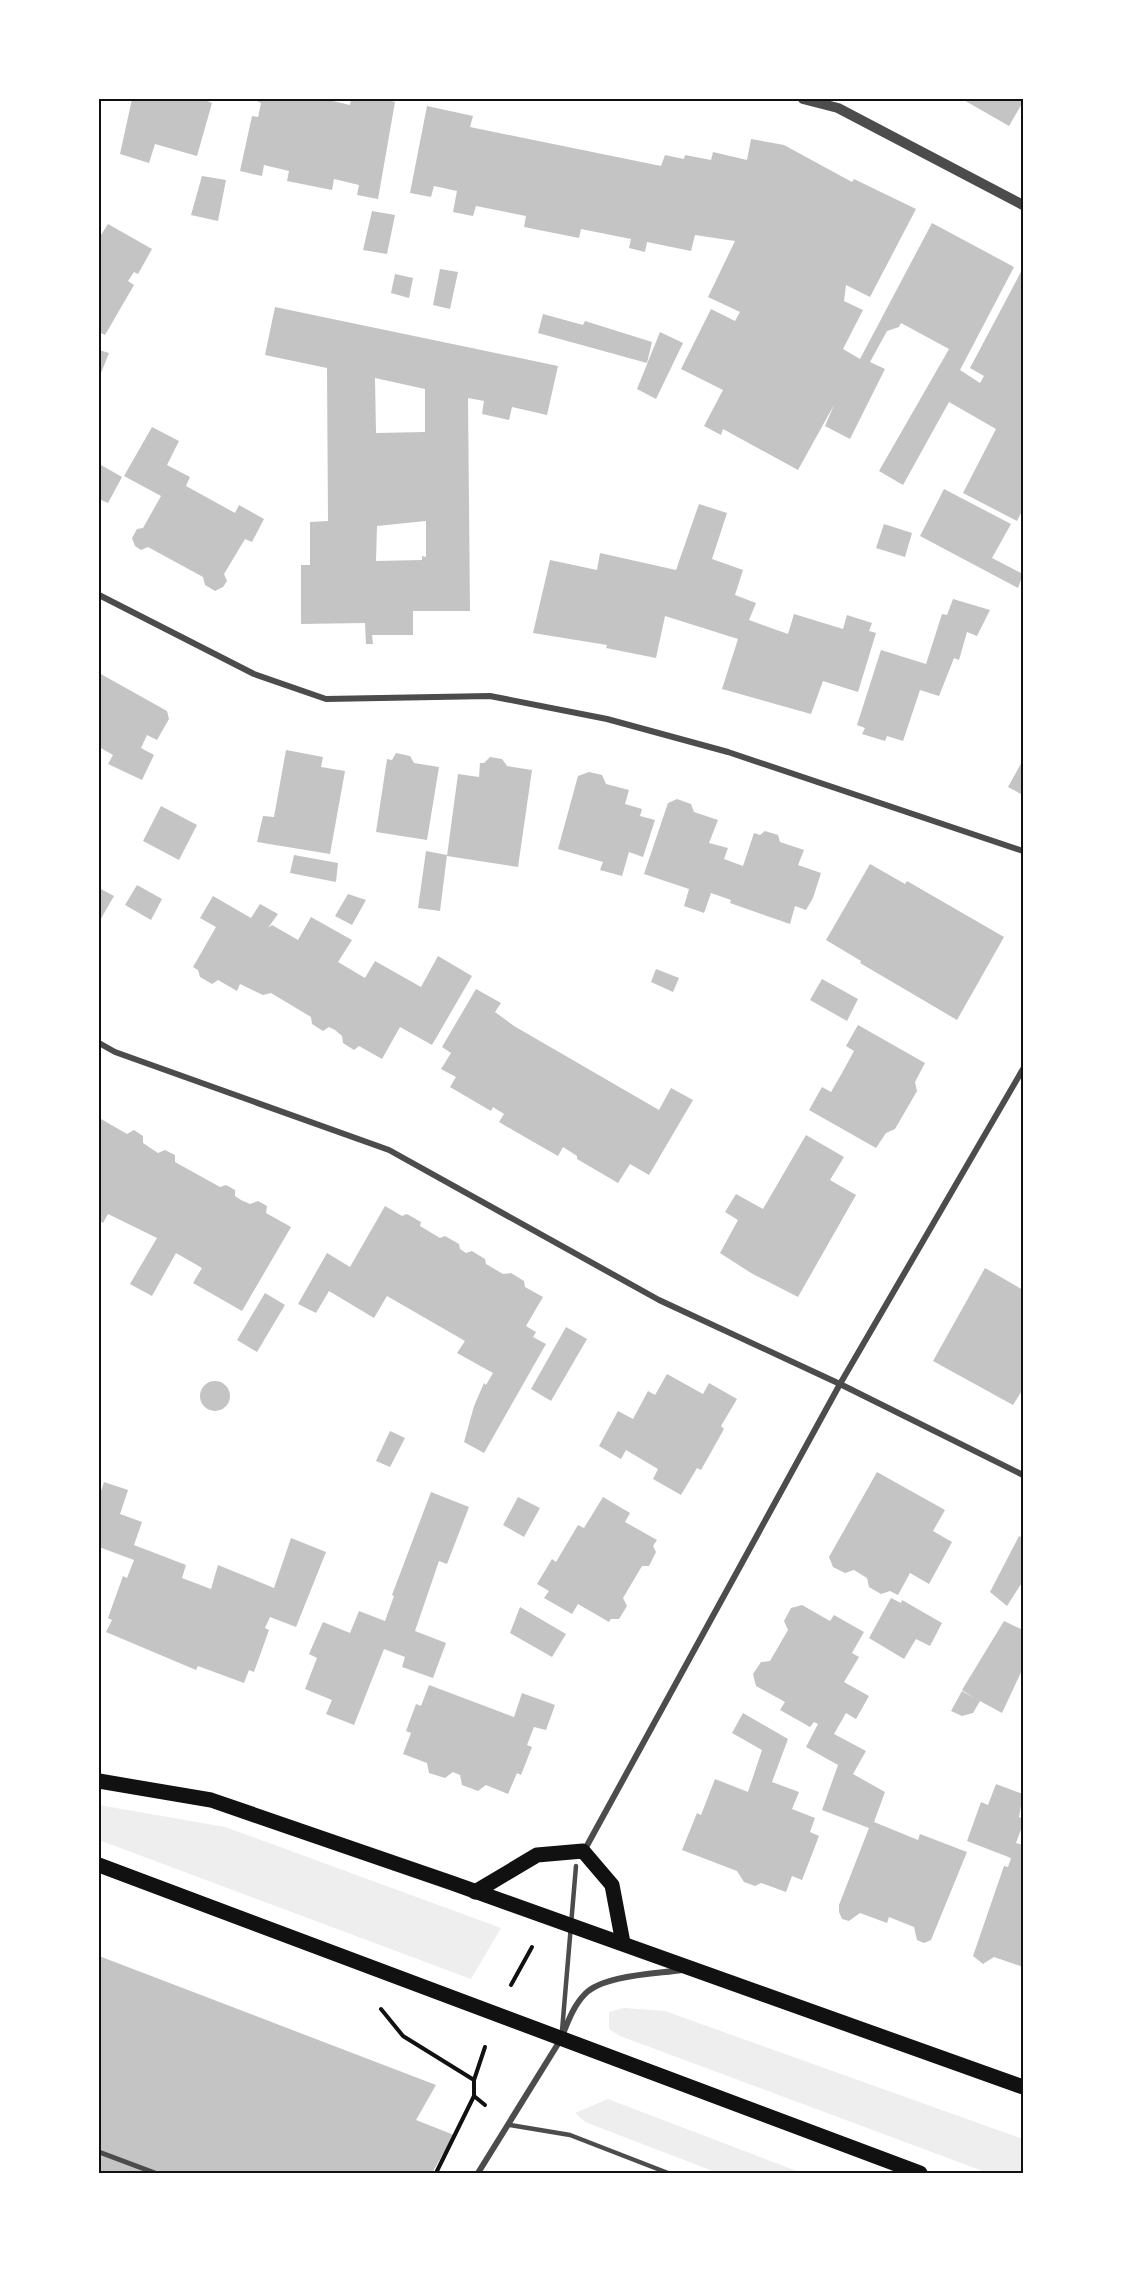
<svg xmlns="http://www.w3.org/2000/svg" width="1122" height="2272" font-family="'Titillium Web',sans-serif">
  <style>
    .green { fill: #eee }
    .building { fill: #c4c4c4; fill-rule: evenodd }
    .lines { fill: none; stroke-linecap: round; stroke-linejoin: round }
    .path { stroke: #111; stroke-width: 4 }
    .service { stroke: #4c4c4c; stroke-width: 4.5 }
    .pedestrian { stroke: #4c4c4c; stroke-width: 5 }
    .minor { stroke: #4c4c4c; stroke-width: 6 }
    .tertiary { stroke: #4c4c4c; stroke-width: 10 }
    .primary { stroke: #111; stroke-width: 15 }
    .neatline { fill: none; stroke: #111; stroke-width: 2 }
  </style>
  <rect width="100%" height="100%" fill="#fff"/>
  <g class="green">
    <polygon points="99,1805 225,1827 501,1928 471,1979 99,1840"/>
    <polygon points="624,2008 665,2011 1023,2139 1023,2173 988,2173 620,2036 609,2029 609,2012"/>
    <polygon points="608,2099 802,2173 718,2173 585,2122 575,2113"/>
  </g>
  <g class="building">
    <polygon points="132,99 203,99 212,103 197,156 155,144 149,163 120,154"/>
    <polygon points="253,99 324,99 350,105 351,99 384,99 395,102 378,199 357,195 359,185 334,179 332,190 287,181 289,171 264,165 262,176 240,171 252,116 258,117 261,103"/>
    <polygon points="962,99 1023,99 1023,102 1009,126"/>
    <polygon points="427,106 473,116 470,127 661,166 665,155 684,159 685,155 711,160 713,152 747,160 751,139 784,145 852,182 854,179 916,209 870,297 846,285 844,301 863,310 843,349 860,359 932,223 1014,267 960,370 980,383 984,376 970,368 1023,268 1023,509 1017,521 963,493 996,429 949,402 903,485 879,471 949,349 901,323 899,327 887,331 870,362 885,369 850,439 825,426 834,405 798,470 723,429 721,435 704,426 723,390 681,369 711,309 735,321 740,312 708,297 735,241 695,235 691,251 647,242 645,252 629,248 631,239 581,229 579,238 524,227 526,216 476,206 473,216 453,212 457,191 434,186 431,197 410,193"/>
    <polygon points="202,176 226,180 218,221 191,215"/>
    <polygon points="372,211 395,215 387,254 363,250"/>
    <polygon points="108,224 152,249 138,274 134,272 128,281 134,285 105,335 99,332 99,238"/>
    <polygon points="440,269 458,272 450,309 433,305"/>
    <polygon points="395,274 413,278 409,298 391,293"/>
    <path d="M275,307L558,366L547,415L512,407L509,420L482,414L484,401L468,398L470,611H413V635H372L373,644H366L365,623L301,624V565H310V522L328,521L327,368L265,355ZM375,378L425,389V432L376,433ZM426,521V557L422,556V560L376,561L377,526Z"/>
    <polygon points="543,314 583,325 585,321 652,342 647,363 538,333"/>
    <polygon points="660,332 683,343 656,399 637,389"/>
    <polygon points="99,350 109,353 99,378"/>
    <polygon points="152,427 179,441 167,465 190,477 186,486 235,513 239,505 264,519 252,542 245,539 224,574 227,581 223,587 215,591 205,585 203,577 148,547 141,550 135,546 132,538 137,529 143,528 161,496 124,476"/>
    <polygon points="101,465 122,477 108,503 99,499"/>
    <polygon points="944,489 1011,524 992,558 1023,574 1018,588 920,536"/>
    <polygon points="699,504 727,513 712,559 743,570 735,595 756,603 749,620 788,634 794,614 843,629 847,615 872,623 869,631 876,633 858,692 823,681 811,714 722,689 738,639 665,616 656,658 606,648 607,645 533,633 550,560 597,570 600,553 676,570"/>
    <polygon points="884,524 912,533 905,557 876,548"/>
    <polygon points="953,599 990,610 977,636 967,632 959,660 954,658 939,696 920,690 903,741 887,736 885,741 862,734 865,728 857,725 881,650 926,664 942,614 947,615"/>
    <polygon points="99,673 167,711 169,719 157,740 147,735 141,748 154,755 142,780 108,764 113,755 99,747"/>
    <polygon points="286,750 323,757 321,767 345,771 330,854 257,842 263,816 274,817"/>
    <polygon points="396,753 410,756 414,763 439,767 427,840 376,832 387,759 392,760"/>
    <polygon points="490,757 502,759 507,766 532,770 518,867 447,856 458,774 479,777 480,763 484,763"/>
    <polygon points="1023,760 1023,795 1008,787"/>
    <polygon points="589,772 602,775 606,784 629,790 625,804 642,809 640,816 655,820 643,857 629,852 622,876 600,870 603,862 558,849 578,776"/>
    <polygon points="677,799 691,804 694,812 718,820 709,843 728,848 724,859 743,866 754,833 760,835 765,831 778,835 780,842 804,850 798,865 821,873 813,898 806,910 795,906 790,924 730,903 731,900 711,893 704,913 684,906 689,889 644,874 668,803"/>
    <polygon points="161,806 197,825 179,860 143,841"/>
    <polygon points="426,851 447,855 440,911 418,908"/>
    <polygon points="294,855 338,863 336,882 290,873"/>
    <polygon points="870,864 905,884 907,881 1004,937 957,1020 860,963 861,961 826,940"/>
    <polygon points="137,885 162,899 151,920 125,905"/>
    <polygon points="99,888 114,896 99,922"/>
    <polygon points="348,894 366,900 352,925 335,916"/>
    <polygon points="213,896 251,918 260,904 278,914 268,928 272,925 298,940 311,917 352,940 338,962 365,978 375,961 421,987 438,956 472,976 432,1045 400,1027 382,1059 359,1046 354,1050 343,1043 342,1036 335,1030 329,1027 323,1031 312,1024 311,1017 271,993 263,995 240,984 237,991 218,980 212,984 200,977 198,970 193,967 216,927 200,918"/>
    <polygon points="656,969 679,978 673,992 651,982"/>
    <polygon points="822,979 858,999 847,1021 810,1000"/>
    <polygon points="476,989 501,1003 495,1012 514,1026 659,1110 671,1088 693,1100 649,1175 630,1164 618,1183 577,1159 577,1156 563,1147 558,1156 530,1140 499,1122 504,1114 493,1107 491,1111 450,1087 456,1077 441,1069 451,1053 442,1047"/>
    <polygon points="858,1025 925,1063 915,1082 917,1091 895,1129 886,1133 876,1148 809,1110 822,1087 831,1092 842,1073 854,1051 846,1046"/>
    <polygon points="101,1119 127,1134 134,1130 143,1136 143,1143 158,1153 165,1150 175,1155 175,1162 220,1187 226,1185 235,1190 235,1196 241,1200 250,1204 258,1201 267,1206 266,1213 291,1227 242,1311 193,1283 202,1268 176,1253 152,1296 130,1284 157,1238 108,1214 103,1223 99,1220"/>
    <polygon points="806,1135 844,1157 830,1180 856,1195 798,1297 751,1273 720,1253 738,1220 725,1212 736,1194 763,1209"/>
    <polygon points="385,1206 402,1216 407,1214 421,1222 420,1226 440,1238 445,1236 459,1244 460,1249 466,1253 472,1251 485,1259 486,1264 503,1274 511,1273 524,1281 525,1287 543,1297 526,1326 536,1332 533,1337 546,1344 484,1453 464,1442 474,1406 484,1383 486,1385 493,1373 457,1353 465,1341 387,1296 374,1318 329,1291 316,1313 298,1304 327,1253 350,1267"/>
    <polygon points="985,1268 1023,1290 1023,1389 1013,1405 933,1361"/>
    <polygon points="265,1293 285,1305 257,1352 237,1340"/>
    <polygon points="566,1327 587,1339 551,1401 531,1389"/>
    <polygon points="667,1374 703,1394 709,1383 737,1399 721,1426 724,1429 701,1470 697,1468 681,1495 653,1479 658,1469 626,1450 621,1459 599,1446 618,1411 633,1419 648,1391 655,1395"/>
    <circle cx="215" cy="1396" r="15"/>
    <polygon points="390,1431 405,1438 390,1467 376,1461"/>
    <polygon points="877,1472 945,1510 933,1531 952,1542 929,1584 910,1573 898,1595 890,1591 881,1594 869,1587 867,1578 854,1570 845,1573 833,1567 829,1557"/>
    <polygon points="104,1482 128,1490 120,1514 142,1522 134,1545 186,1565 182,1578 211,1589 218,1565 274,1588 291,1538 326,1552 296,1627 270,1617 265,1628 269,1630 254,1672 249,1670 244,1683 198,1666 196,1670 106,1632 112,1620 108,1618 123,1576 127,1578 134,1560 99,1547 99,1497"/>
    <polygon points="431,1492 469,1507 447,1564 439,1561 415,1631 446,1643 433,1678 402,1667 405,1657 384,1649 354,1725 326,1714 332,1700 305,1689 317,1658 309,1654 323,1622 350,1633 359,1611 385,1621 394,1596 392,1595"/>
    <polygon points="518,1497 540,1508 524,1537 503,1525"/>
    <polygon points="603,1497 630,1513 625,1522 657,1540 653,1546 656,1552 649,1566 642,1566 623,1598 627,1606 619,1619 611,1619 609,1622 578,1604 572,1614 544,1598 549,1591 537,1584 552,1559 556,1562 578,1525 584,1528"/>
    <polygon points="1019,1536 1023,1538 1023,1581 1007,1606 990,1592"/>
    <polygon points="891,1598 901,1603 902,1600 942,1623 930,1646 916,1639 904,1659 869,1638"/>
    <polygon points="802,1605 830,1621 834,1615 864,1632 852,1653 859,1657 844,1682 869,1696 856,1719 846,1713 834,1734 866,1751 853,1774 885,1792 874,1822 918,1840 920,1834 967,1852 931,1940 924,1943 917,1940 914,1927 889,1917 887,1923 860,1913 849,1921 842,1919 839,1912 839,1905 869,1828 822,1810 838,1765 806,1747 818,1724 814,1722 810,1727 780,1710 785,1702 756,1686 753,1674 761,1662 770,1661 788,1630 784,1621 791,1608"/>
    <polygon points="520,1607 566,1634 552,1657 510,1633"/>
    <polygon points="1004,1621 1023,1630 1023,1668 1002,1713 980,1701 973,1713 962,1716 951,1711 962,1691 974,1698 962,1690"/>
    <polygon points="429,1685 514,1717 522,1693 555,1705 546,1730 534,1727 527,1745 532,1747 521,1775 517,1773 508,1794 486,1785 478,1791 462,1785 460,1775 453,1772 445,1778 429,1773 427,1763 403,1754 411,1733 406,1731 416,1704 421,1706"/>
    <polygon points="743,1713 788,1739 772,1782 799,1792 792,1809 815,1818 810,1832 819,1836 802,1880 792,1876 786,1892 761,1883 755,1886 744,1882 737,1871 682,1850 697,1813 701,1815 715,1779 748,1792 762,1750 732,1733"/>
    <polygon points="996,1784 1023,1794 1019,1817 1023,1819 1023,1824 1016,1843 1023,1845 1023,1967 994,1957 983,1964 973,1956 1004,1866 1008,1867 1011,1858 967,1841 981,1802 988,1805"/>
    <polygon points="99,1956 436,2085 416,2120 454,2135 432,2173 99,2173"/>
  </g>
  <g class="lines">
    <g class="path">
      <polyline points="511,1985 532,1947"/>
      <polyline points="381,2009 403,2036 474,2080"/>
      <polyline points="474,2096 485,2105"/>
      <polyline points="436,2173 474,2096 474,2080 485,2047"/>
    </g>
    <g class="service">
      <polyline points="562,2031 576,1866"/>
      <polyline points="510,2125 570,2135 668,2173"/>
    </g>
    <polyline class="pedestrian" points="99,2152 155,2173"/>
    <g class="minor">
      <polyline points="99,595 254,674 326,699 490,696 607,719 728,752 1023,851"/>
      <polyline points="99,1043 115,1052 389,1150 659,1300 840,1384 1023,1475"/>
      <polyline points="584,1851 840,1384 1023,1069"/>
      <path d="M478,2173L561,2039C567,2024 573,2006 585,1994C603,1975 656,1974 682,1970"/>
    </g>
    <polyline class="tertiary" points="803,99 838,108 1023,205"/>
    <g class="primary">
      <polyline points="99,1781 211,1800 452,1883 1023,2087"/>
      <polyline points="99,1865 920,2173"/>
      <polyline points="475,1892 537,1855 583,1851 612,1885 623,1943"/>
    </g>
  </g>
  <rect width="1122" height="2272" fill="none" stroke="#ffffff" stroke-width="201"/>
  <rect x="100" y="100" width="922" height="2072" class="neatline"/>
</svg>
